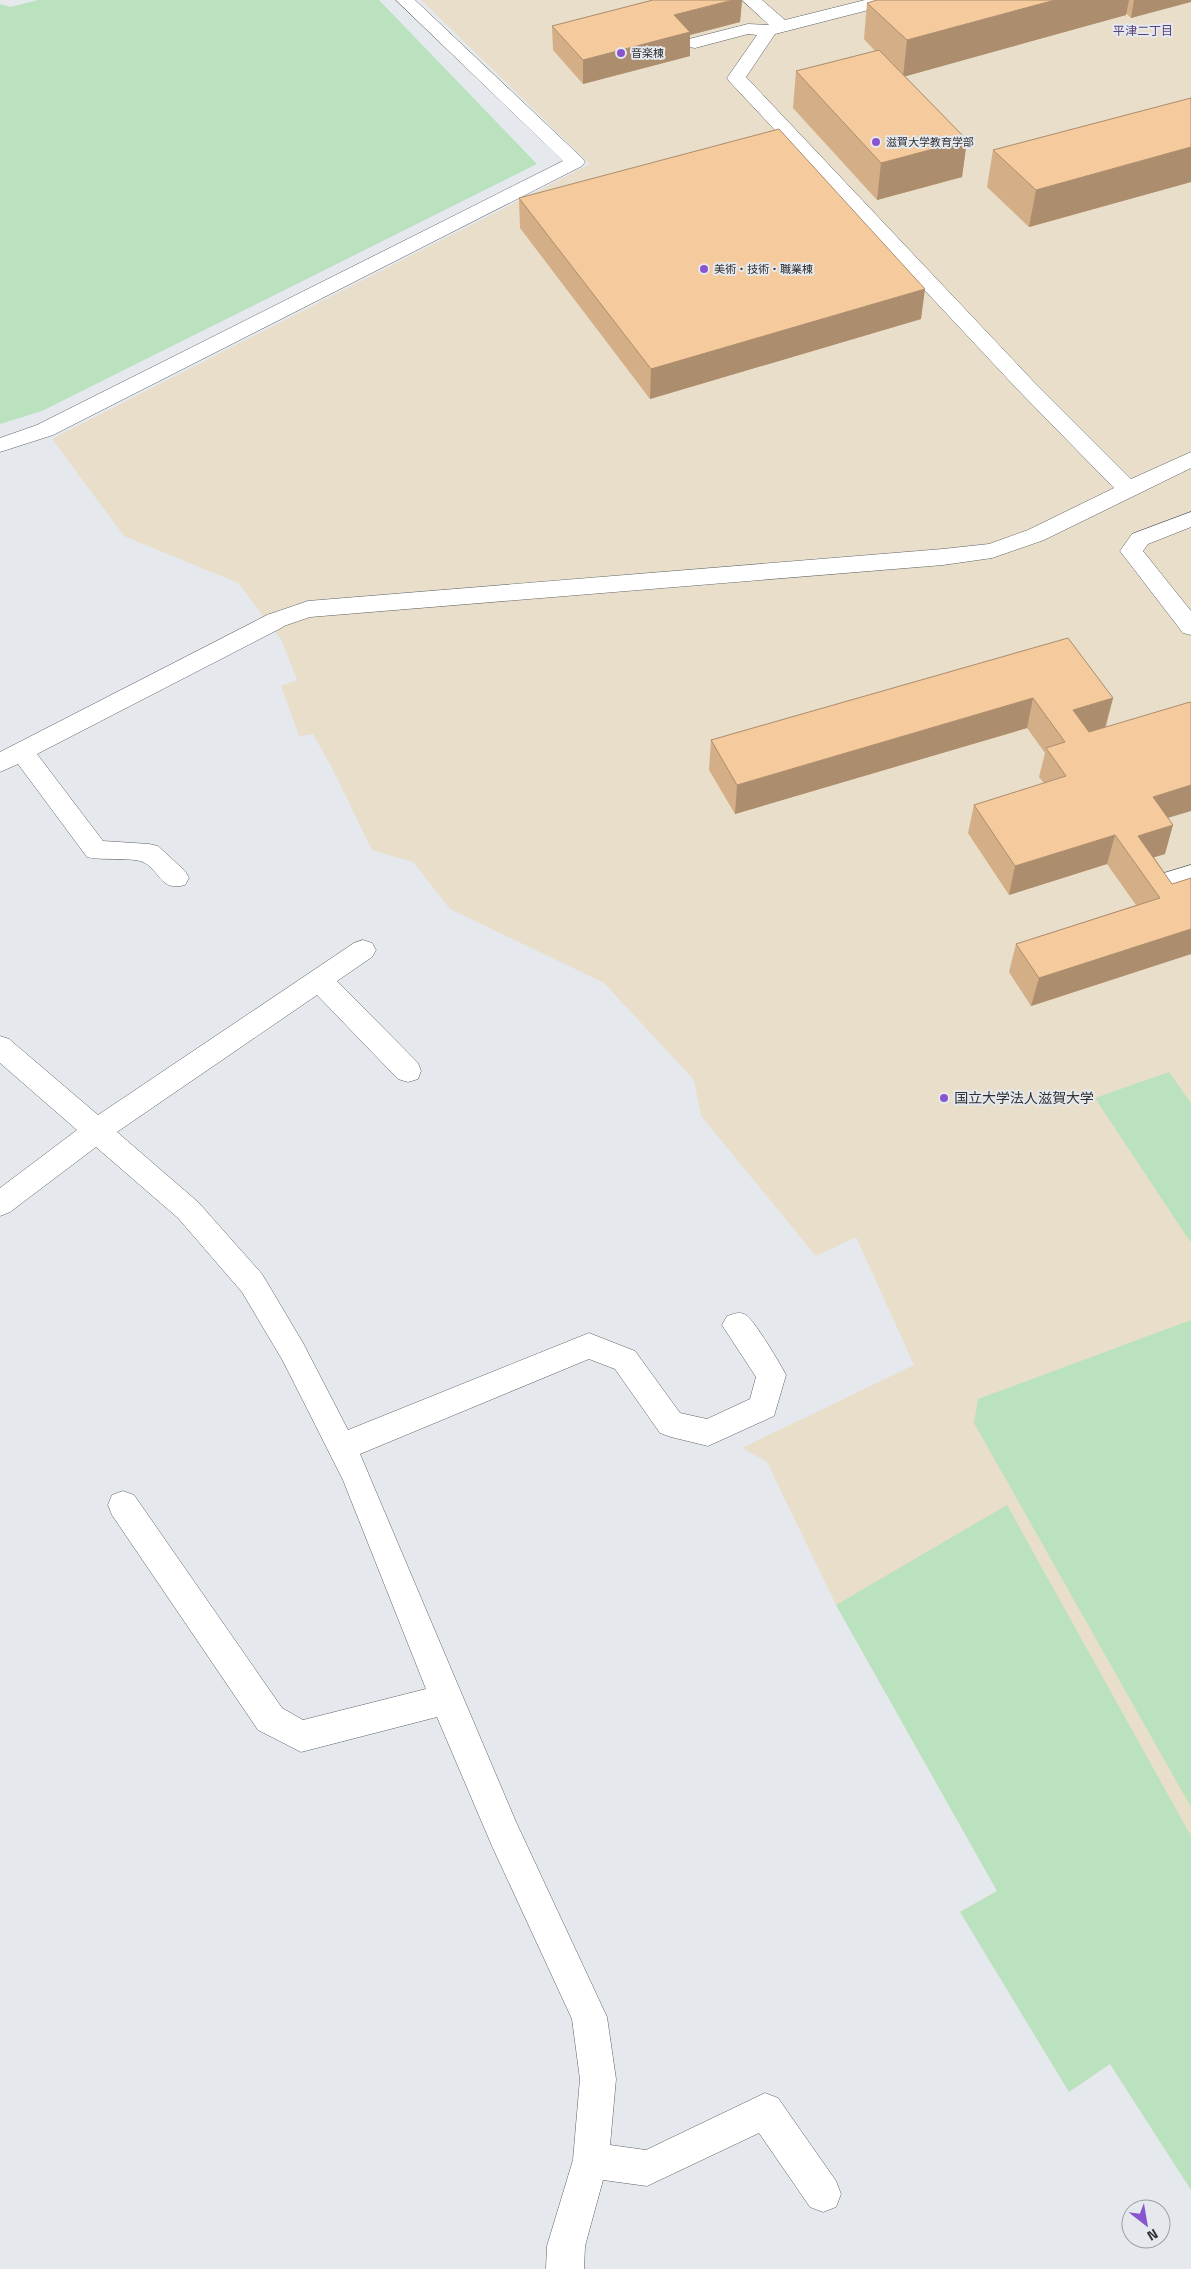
<svg xmlns="http://www.w3.org/2000/svg" width="1191" height="2269" font-family="'Titillium Web','Noto Sans JP',sans-serif">
  <style>
    .education { fill: #e8dec9 }
    .green { fill: #bbe2bf }
    .lines { fill: none; stroke-linecap: round; stroke-linejoin: round }
    .lane-casing { stroke: #5e6165; stroke-width: 1 }
    .street-casing { stroke: #5e6165; stroke-width: 1 }
    .lane { fill: #fff; fill-rule: evenodd }
    .street { fill: #fff; fill-rule: evenodd }
    .wall { fill: #d3ae87 }
    .shaded-wall { fill: #ac8d6e }
    .building { fill: #f5ca9d; stroke: #ac8d6e }
    .poi-dot { fill: #8855ce; stroke: #e5e9ee; stroke-width: 2 }
    .labels { text-anchor: middle; stroke-width: 4; stroke-linejoin: round; paint-order: stroke }
    .far-poi-label { font-size: 11px; fill: #2f3132; stroke: #e5e9ee; text-anchor: start }
    .far-neighbourhood-label { font-size: 12px; fill: #58417e; stroke: #e5e9ee }
    .poi-label { font-size: 14px; fill: #2f3132; stroke: #e5e9ee; text-anchor: start }
  </style>
  <rect width="100%" height="100%" fill="#e5e9ee"/>
  <polygon class="education" points="421,0 1191,0 1191,2190 1110,2064 1069,2092 960,1912 997,1891 836,1605 767,1462 742,1448 914,1365 856,1237 816,1256 701,1116 694,1080 604,983 450,909 413,862 372,850 332,768 313,734 299,736 281,686 297,680 281,639 238,583 124,536 52,439 590,164"/>
  <g class="green">
    <polygon points="38,0 379,0 537,164 42,411 0,424 0,4 10,7"/>
    <polygon points="1169,1072 1191,1103 1191,1243 1095,1098"/>
    <polygon points="1191,1320 1191,1807 974,1423 978,1399"/>
    <polygon points="1007,1505 1191,1836 1191,2190 1110,2064 1069,2092 960,1912 997,1891 836,1605"/>
  </g>
  <g class="lines">
    <defs>
      <g id="lane">
        <polygon points="742,0 762,0 785,20 865,0 895,0 892,4 775,34 746,77 1033,381 1131,479 1191,452 1191,468 1044,540 992,558 943,565 310,617 275,629 267,627 263,621 267,615 308,601 943,549 989,544 1028,530 1114,488 1019,391 730,82 727,78 757,35 748,34 695,48 689,47 686,43 689,39 748,24 769,25"/>
        <polygon points="1191,512 1191,527 1148,544 1143,551 1191,611 1191,635 1183,633 1120,551 1132,534"/>
        <polygon points="1191,865 1191,884 1170,891 1161,888 1157,881 1161,874"/>
      </g>
      <g id="street">
        <polygon points="396,0 415,0 582,158 585,162 582,166 53,435 0,452 0,438 37,425 563,161"/>
        <path d="M275,613L283,615L287,621L283,627L37,754L103,841L149,844L158,846L185,871L189,878L185,885C160,892 160,870 143,862C132,857 103,861 87,857L18,764L0,772V752L267,615Z"/>
        <path d="M363,940L372,943L376,950L372,957L337,981L418,1063L421,1071L418,1079L408,1082L398,1079L317,995L117,1132L198,1202L262,1274L303,1343L348,1430L589,1333L635,1351L680,1413L707,1419L750,1399L756,1377L722,1325L727,1316C734,1314 739,1311 746,1315C754,1320 781,1365 786,1375L774,1416L708,1446L671,1437L660,1433L615,1369L589,1359L360,1454L516,1822L607,2017L616,2079L610,2145L646,2150L765,2093L778,2098L836,2181L841,2194L836,2207L823,2212L810,2207L759,2133L647,2186L603,2180L585,2246L584,2269H546L547,2246L573,2160L580,2079L572,2019L492,1846L437,1717L301,1752L258,1730L112,1515L108,1505L112,1495L123,1491L134,1495L282,1708L303,1720L426,1689L343,1480L283,1361L242,1292L178,1218L96,1147L10,1212L0,1216V1188L77,1130L0,1063V1036L9,1039L98,1115L354,943Z"/>
      </g>
    </defs>
    <use href="#lane" class="lane-casing"/>
    <use href="#street" class="street-casing"/>
    <use href="#lane" class="lane"/>
    <use href="#street" class="street"/>
  </g>
  <g class="wall">
    <polygon points="653,0 742,0 740,22 690,35 690,56 583,84 553,50 552,26"/>
    <polygon points="877,0 1191,0 1131,18 1126,13 1126,15 905,76 967,140 962,177 877,200 793,108 796,71 875,51 864,39 867,3"/>
    <polygon points="1191,98 1191,182 1029,227 987,187 993,150"/>
    <polygon points="519,198 921,319 650,399 520,228"/>
    <polygon points="1068,638 1113,698 1106,727 1168,818 1165,854 1154,857 1172,884 1191,878 1191,954 1031,1006 1009,972 1016,944 1136,905 1107,864 1009,895 968,833 974,805 1044,783 1039,777 1045,753 1027,728 735,814 709,770 711,740"/>
  </g>
  <g class="shaded-wall">
    <polygon points="733,0 742,0 740,22 690,35 690,56 583,84 583,60 674,15"/>
    <polygon points="1055,0 1129,0 1126,15 903,77 907,40"/>
    <polygon points="1134,0 1191,0 1191,2 1131,18"/>
    <polygon points="967,140 962,177 877,200 881,163"/>
    <polygon points="1191,147 1191,182 1029,227 1036,190"/>
    <polygon points="925,289 921,319 650,399 651,369"/>
    <polygon points="1033,698 1027,728 735,814 737,785"/>
    <polygon points="1113,698 1105,727 1066,739 1073,710"/>
    <polygon points="1191,785 1191,811 1144,825 1153,797"/>
    <polygon points="1173,825 1165,854 1135,863 1138,836"/>
    <polygon points="1115,835 1107,864 1009,895 1015,866"/>
    <polygon points="1191,929 1191,954 1031,1006 1039,978"/>
  </g>
  <g class="building">
    <polygon points="653,0 733,0 674,15 690,32 583,60 552,26"/>
    <polygon points="877,0 1055,0 907,40 867,3"/>
    <polygon points="879,50 967,140 881,163 796,71"/>
    <polygon points="1191,98 1191,147 1036,190 993,150"/>
    <polygon points="779,129 925,289 651,369 519,198"/>
    <polygon points="1068,638 1113,698 1073,710 1089,732 1190,702 1191,703 1191,785 1153,797 1173,825 1138,836 1172,884 1191,878 1191,929 1039,978 1016,944 1160,898 1115,835 1015,866 974,805 1066,776 1046,748 1065,742 1033,698 737,785 711,740"/>
  </g>
  <g class="poi-dot">
    <circle cx="621" cy="53" r="5"/>
    <circle cx="876" cy="142" r="5"/>
    <circle cx="704" cy="269" r="5"/>
    <circle cx="944" cy="1098" r="5"/>
  </g>
  <g class="labels">
    <g class="far-poi-label">
      <text x="631" y="57">音楽棟</text>
      <text x="886" y="146">滋賀大学教育学部</text>
      <text x="714" y="273">美術・技術・職業棟</text>
    </g>
    <g class="far-neighbourhood-label">
      <text x="1143" y="35">平津二丁目</text>
    </g>
    <g class="poi-label">
      <text x="954" y="1103">国立大学法人滋賀大学</text>
    </g>
  </g>
  <g transform="translate(1146 2224) rotate(149)"><circle r="24" fill="#e5e9ee" stroke="#9c9fa3"/>
  <path d="M0-4L9 19L0 12L-9 19Z" fill="#8855ce"/>
  <text y="-8" font-size="14" font-weight="bold" text-anchor="middle" fill="#2f3132">N</text>
  </g>
</svg>
